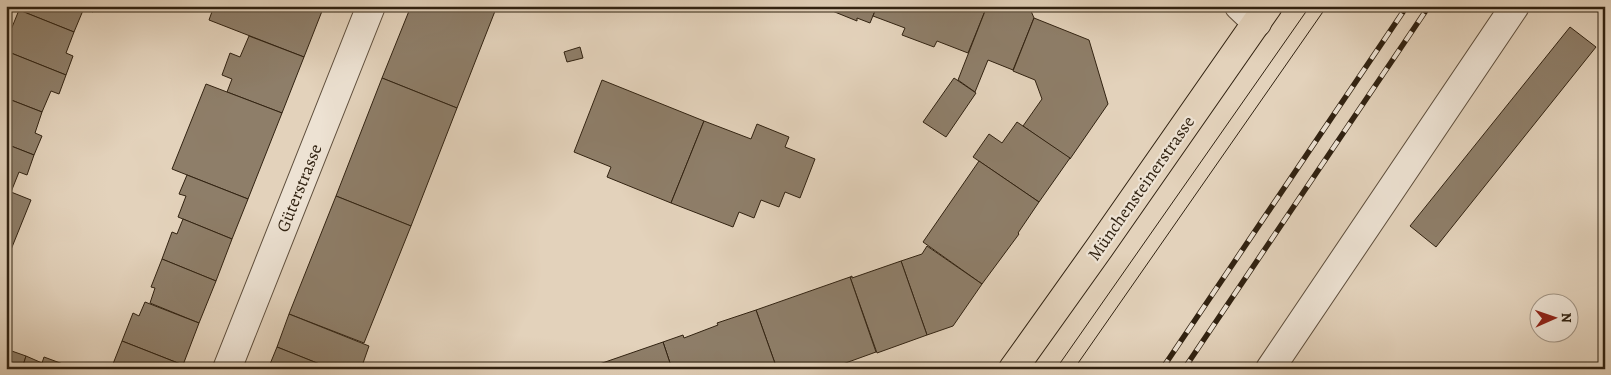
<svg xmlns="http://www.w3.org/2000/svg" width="1611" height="375" font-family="Alegreya,serif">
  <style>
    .building { fill: #8e7e69; stroke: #312211 }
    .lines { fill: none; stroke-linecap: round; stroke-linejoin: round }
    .minor-casing { stroke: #5e4e3c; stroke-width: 30 }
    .major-casing { stroke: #312211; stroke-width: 30 }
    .minor { stroke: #ede2d3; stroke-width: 28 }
    .major { stroke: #e3d2bb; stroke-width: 28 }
    .tram { stroke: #312211; stroke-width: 1 }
    .rail-casing { stroke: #312211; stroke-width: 5.5 }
    .rail { stroke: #ede2d3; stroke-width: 4; stroke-dasharray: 11; stroke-linecap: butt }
    .labels { text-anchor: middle; stroke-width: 4.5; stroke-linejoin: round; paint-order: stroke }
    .street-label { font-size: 18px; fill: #312211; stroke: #ede2d3 }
  </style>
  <rect width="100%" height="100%" fill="#e3d2bb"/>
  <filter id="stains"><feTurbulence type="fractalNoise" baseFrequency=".004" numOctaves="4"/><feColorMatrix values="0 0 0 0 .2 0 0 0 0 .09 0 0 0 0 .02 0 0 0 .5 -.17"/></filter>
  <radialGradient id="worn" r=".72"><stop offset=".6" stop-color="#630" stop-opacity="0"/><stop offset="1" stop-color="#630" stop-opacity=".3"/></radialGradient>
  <g class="building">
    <polygon points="20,6 96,6 93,12 84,8 74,32 19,10"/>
    <polygon points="214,6 324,6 304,57 209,20"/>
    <polygon points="411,6 497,6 457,108 382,78"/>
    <polygon points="820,6 877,6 870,23 857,18 857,21"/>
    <polygon points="877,6 987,6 968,53 937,41 934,47 902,35 905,28 873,16"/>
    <polygon points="987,6 1003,6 1012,10 1018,7 1031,11 1034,18 1013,70 988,60 975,92 958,80"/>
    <polygon points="19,10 74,32 66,53 73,56 66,75 6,51 6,42"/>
    <polygon points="1034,18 1089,40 1108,104 1070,159 1023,126 1042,99 1035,80 1013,71"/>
    <polygon points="1570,27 1596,47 1436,247 1410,226"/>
    <polygon points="249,36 304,57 282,113 227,92 232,79 222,75 230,53 240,57"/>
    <polygon points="580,47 583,58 567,62 564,52"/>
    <polygon points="6,51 66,75 59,94 51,91 42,112 6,98"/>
    <polygon points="382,78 457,108 411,226 336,196"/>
    <polygon points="954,78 976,93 946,137 923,122"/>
    <polygon points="602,80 704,121 671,203 607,177 611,167 574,152"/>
    <polygon points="206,84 282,113 248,199 172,169"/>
    <polygon points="6,98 42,112 35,133 42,136 34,155 6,144"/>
    <polygon points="704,121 751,139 757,124 789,137 785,147 815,159 800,198 785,192 779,207 761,200 754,218 739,212 733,227 671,203"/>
    <polygon points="1017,122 1070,158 1039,202 973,157 989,134 1002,143"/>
    <polygon points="6,144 34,155 27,175 19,172 11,192 6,190"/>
    <polygon points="979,161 1039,202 1018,233 1019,234 982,284 923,242"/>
    <polygon points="187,175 248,199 232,239 178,217 186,196 179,194"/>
    <polygon points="6,190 31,200 6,262"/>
    <polygon points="336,196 411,226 364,343 289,314"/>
    <polygon points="183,219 232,239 216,281 162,259 172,232 177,234"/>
    <polygon points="927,246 982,284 953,326 927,335 901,261 922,254"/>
    <polygon points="162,259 216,281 199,323 150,303 155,288 151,287"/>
    <polygon points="901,261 927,335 877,353 850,277 852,276 852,278"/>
    <polygon points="850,277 876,352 829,369 777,369 756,310"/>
    <polygon points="145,302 199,323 183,365 122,341 133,313 139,316"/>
    <polygon points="756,310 777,369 672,369 663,342 683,335 684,338 718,325 717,323"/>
    <polygon points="289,314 369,346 361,369 332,369 277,347"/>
    <polygon points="122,341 183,365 181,369 111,369"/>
    <polygon points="663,342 672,369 585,369"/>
    <polygon points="277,347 332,369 268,369"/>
    <polygon points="6,349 26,356 22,369 6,369"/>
    <polygon points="26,356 42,363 44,357 71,367 70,369 22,369"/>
  </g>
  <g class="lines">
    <defs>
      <g id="minor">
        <polyline points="1239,6 1257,23"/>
        <polyline points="227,369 371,6"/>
        <polyline points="1270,369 1515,6"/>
      </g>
      <polyline id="major" points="1013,369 1100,247 1268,6"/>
    </defs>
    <use href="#minor" class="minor-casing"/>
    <use href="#major" class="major-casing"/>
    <use href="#minor" class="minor"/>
    <use href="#major" class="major"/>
    <g class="tram">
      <polyline points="1056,369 1310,6"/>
      <polyline points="1074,369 1327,6"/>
    </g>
    <defs>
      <g id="rail">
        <polyline points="1162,369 1407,6"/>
        <polyline points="1184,369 1429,6"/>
      </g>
    </defs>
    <use href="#rail" class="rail-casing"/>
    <use href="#rail" class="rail"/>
  </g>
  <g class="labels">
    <g class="street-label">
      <text transform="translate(299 188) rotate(-68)" y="6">Güterstrasse</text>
      <text transform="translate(1141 188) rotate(-55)" y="6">Münchensteinerstrasse</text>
    </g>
  </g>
  <rect width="1611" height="375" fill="none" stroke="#e3d2bb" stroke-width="25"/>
  <rect x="8" y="8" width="1596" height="360" fill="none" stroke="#312211" stroke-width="2.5"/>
  <rect x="12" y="12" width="1586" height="350" fill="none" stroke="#312211"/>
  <g transform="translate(1554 318) rotate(88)"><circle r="24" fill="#ede2d3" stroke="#a29585"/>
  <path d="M0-4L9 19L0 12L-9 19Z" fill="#8f2418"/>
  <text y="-8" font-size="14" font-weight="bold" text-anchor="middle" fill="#312211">N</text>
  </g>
  <rect width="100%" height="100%" filter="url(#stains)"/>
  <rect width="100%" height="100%" fill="url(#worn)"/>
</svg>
